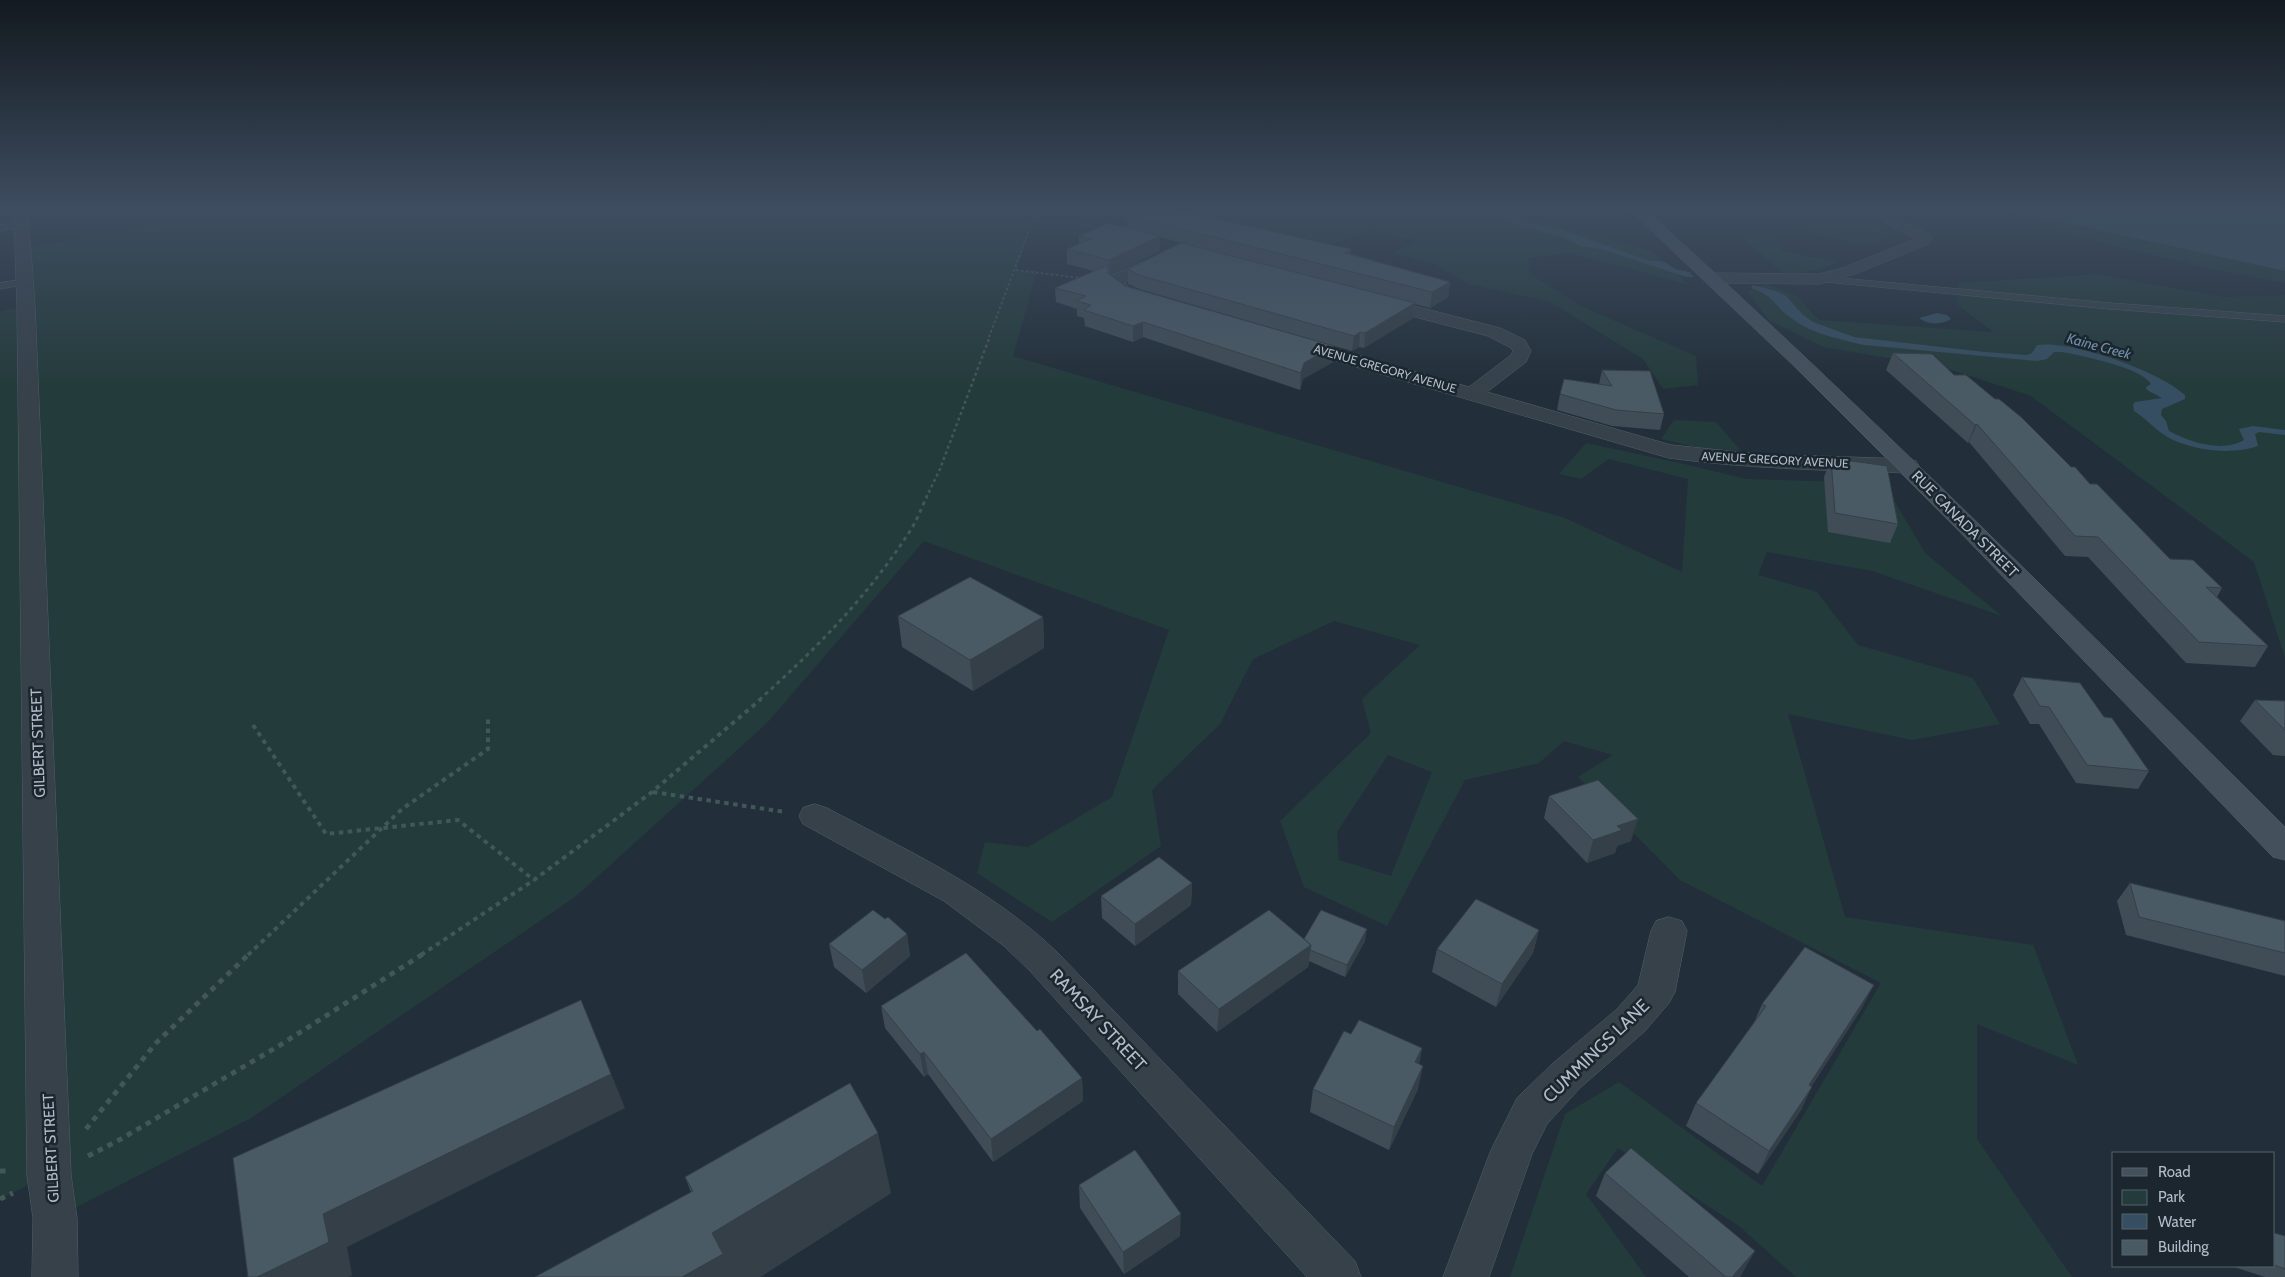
<svg xmlns="http://www.w3.org/2000/svg" width="2285" height="1277" font-family="Cabin,sans-serif">
  <style>
    .green { fill: #243b3b; fill-rule: evenodd }
    .water { fill: #364e61 }
    .lines { fill: none; stroke-linecap: round; stroke-linejoin: round }
    .lane-casing { stroke: #545f68; stroke-width: 1 }
    .street-casing { stroke: #545f68; stroke-width: 1 }
    .secondary-casing { stroke: #545f68; stroke-width: 1 }
    .path-far4 { stroke: #425757; stroke-width: 2; stroke-dasharray: 2.5 2.5; stroke-linecap: butt }
    .path-far3 { stroke: #425757; stroke-width: 2.5; stroke-dasharray: 3 3; stroke-linecap: butt }
    .path-far2 { stroke: #425757; stroke-width: 3; stroke-dasharray: 4 4; stroke-linecap: butt }
    .path-far1 { stroke: #425757; stroke-width: 4; stroke-dasharray: 4.5 4.5; stroke-linecap: butt }
    .path { stroke: #425757; stroke-width: 5; stroke-dasharray: 5.5 5.5; stroke-linecap: butt }
    .lane { fill: #36414a; fill-rule: evenodd }
    .street { fill: #36414a; fill-rule: evenodd }
    .secondary { fill: #44515d; fill-rule: evenodd }
    .wall { fill: #404d57 }
    .shaded-wall { fill: #343f47 }
    .building { fill: #4a5a65; stroke: #343f47 }
    .labels { text-anchor: middle; stroke-width: 5; stroke-linejoin: round; paint-order: stroke }
    .far-street-label { font-size: 12px; fill: #b1bcc6; stroke: #1b262f }
    .far-water-label { font-size: 14px; font-style: italic; fill: #7191aa; stroke: #1b262f }
    .street-label { font-size: 15px; fill: #b1bcc6; stroke: #1b262f }
    .near-street-label { font-size: 18px; fill: #b1bcc6; stroke: #1b262f }
  </style>
  <rect width="100%" height="100%" fill="#222f3a"/>
  <g class="green">
    <path d="M251,209H1057L1053,221H1034L1016,270L1037,271L1013,356L1565,518L1682,572L1688,479L1609,459L1581,479L1559,474L1586,443L1689,465L1746,479L1884,483L1925,553L2002,616L1872,571L1767,552L1758,575L1817,592L1858,645L1973,678L2000,724L1912,740L1788,714L1845,917L2033,945L2078,1065L1977,1024V1139L2072,1277H1796L1739,1226L1618,1148L1586,1194L1646,1277H1510L1565,1114L1619,1082L1762,1186L1881,983L1680,880L1578,777L1613,755L1564,741L1539,763L1465,780L1387,926L1304,887L1280,821L1371,733L1362,699L1420,645L1334,621L1253,659L1220,724L1152,790L1161,846L1052,922L977,873L985,842L1028,847L1112,797L1169,630L924,541L767,723L575,897L251,1118L55,1218L49,1175L0,1199V311L26,307L24,248ZM1388,755L1432,772L1391,876L1339,860L1337,832Z"/>
    <polygon points="1154,209 1516,209 1532,218 1652,251 1689,285 1570,253 1529,258 1530,274 1581,306 1696,356 1698,385 1663,389 1643,359 1550,302 1468,284 1435,264 1392,253 1416,241 1369,230 1327,247"/>
    <polygon points="1935,209 2002,209 2285,271 2285,283 2216,270 2058,232"/>
    <polygon points="1773,210 1868,222 1895,237 1865,246 1812,233"/>
    <polygon points="1776,233 1783,251 1837,262 1818,270 1785,275 1739,235"/>
    <polygon points="2097,274 2223,297 2285,295 2285,658 2254,562 2031,396 1943,367 1823,347 1770,321 1747,292 1765,283 1797,296 1819,320 1993,332 1958,305 1957,283"/>
    <polygon points="1674,420 1716,422 1741,451 1696,447 1661,439"/>
  </g>
  <g class="water">
    <polygon points="1487,209 1501,209 1529,222 1560,229 1647,260 1665,262 1675,269 1689,272 1694,277 1686,277 1605,250 1580,246 1565,238 1516,225"/>
    <polygon points="2002,209 2285,209 2285,271"/>
    <path d="M1753,285L1775,291L1786,296L1802,314L1813,322L1854,337L1985,352L2027,355L2032,353L2037,345C2072,340 2159,371 2185,395V399L2162,409L2161,415L2166,421L2169,431C2190,442 2221,453 2244,440L2239,429L2253,426L2285,430V435L2259,432L2255,434L2258,446C2232,455 2196,451 2171,439C2157,432 2147,419 2134,411L2133,405L2135,402L2162,398L2147,390L2146,387L2151,384C2141,367 2082,356 2062,352H2054L2047,359L2037,361L1864,345C1839,339 1812,334 1791,318C1775,307 1774,295 1751,288Z"/>
    <path d="M1937,313L1947,315L1951,319C1942,325 1927,325 1919,318Z"/>
  </g>
  <g class="lines">
    <defs>
      <g id="lane">
        <polygon points="22,222 27,225 25,227 0,231 0,225"/>
        <polygon points="1819,276 2110,303 2285,316 2285,322 2110,309 1815,281 1814,279"/>
        <polygon points="25,279 29,280 29,284 0,289 0,283"/>
      </g>
      <g id="street">
        <polygon points="14,209 28,209 35,307 71,1175 77,1218 78,1277 32,1277 33,1218 27,1175 17,307"/>
        <polygon points="1884,212 1930,235 1933,238 1928,244 1855,274 1819,284 1713,283 1707,282 1705,278 1707,274 1713,273 1819,274 1843,268 1915,239 1879,219 1877,216"/>
        <path d="M1163,253L1169,255L1171,258L1169,261L1125,282L1128,287L1150,294L1153,298L1150,302C1137,305 1116,297 1109,286L1111,276Z"/>
        <path d="M1379,297L1500,328L1525,340L1531,351L1526,362L1487,392L1671,445L1759,454L1908,459L1916,461L1919,466L1916,471L1908,473C1828,470 1748,469 1669,458L1291,348L1289,344L1291,340L1298,338L1469,387L1511,355L1513,351L1511,348L1488,336L1373,306L1370,302L1373,298Z"/>
        <path d="M815,804L827,808C908,851 988,887 1056,951L1355,1261L1361,1277H1307L1030,971L1004,946L944,901L803,824L799,816L803,808Z"/>
        <polygon points="1669,917 1682,921 1687,931 1675,992 1669,1003 1645,1031 1580,1088 1547,1124 1532,1154 1489,1277 1443,1277 1491,1150 1517,1098 1552,1064 1617,1009 1638,985 1651,931 1656,921"/>
      </g>
      <path id="secondary" d="M1629,209H1645C1865,408 2075,618 2285,827V860L2273,857L1957,529L1796,368Z"/>
    </defs>
    <use href="#lane" class="lane-casing"/>
    <use href="#street" class="street-casing"/>
    <use href="#secondary" class="secondary-casing"/>
    <g class="path-far4">
      <polyline points="1034,221 1067,222 1099,228"/>
      <polyline points="1016,270 1080,278"/>
      <polyline points="989,337 1037,209"/>
    </g>
    <polyline class="path-far3" points="926,498 940,469 990,336"/>
    <path class="path-far2" d="M759,700C815,650 867,597 908,534C916,523 921,509 927,496"/>
    <g class="path-far1">
      <polyline points="253,725 326,834 458,820 534,880"/>
      <polyline points="653,792 785,812"/>
      <polyline points="248,955 402,809 488,749 488,715"/>
      <polyline points="421,955 534,880 652,792 761,699"/>
    </g>
    <g class="path">
      <polyline points="86,1129 156,1043 249,954"/>
      <polyline points="88,1156 121,1139 277,1047 423,954"/>
      <polyline points="0,1171 9,1171"/>
      <polyline points="0,1199 13,1193"/>
    </g>
    <use href="#lane" class="lane"/>
    <use href="#street" class="street"/>
    <use href="#secondary" class="secondary"/>
  </g>
  <g class="wall">
    <polygon points="1571,209 1615,209 1614,218 1575,214"/>
    <polygon points="1127,215 1351,249 1351,254 1450,282 1448,297 1430,308 1415,304 1413,318 1364,348 1359,347 1352,351 1139,289 1128,284 1128,269 1239,258 1160,237 1160,251 1110,275 1125,286 1333,362 1303,379 1300,390 1143,337 1133,342 1085,326 1084,318 1077,316 1077,309 1056,302 1055,288 1094,271 1067,264 1067,249 1079,244 1079,236 1127,228"/>
    <polygon points="1893,353 1954,375 2071,467 2090,484 2170,559 2222,588 2217,597 2268,646 2255,667 2186,663 2088,557 2065,556 1969,442 1968,443 1886,370"/>
    <polygon points="1602,370 1664,414 1660,430 1612,426 1557,410 1560,394 1599,384"/>
    <polygon points="1831,458 1898,524 1890,543 1828,532 1824,477"/>
    <polygon points="898,616 1043,617 1044,648 973,691 902,647"/>
    <polygon points="2022,677 2104,717 2149,771 2138,789 2076,783 2039,724 2030,724 2013,695"/>
    <polygon points="2255,700 2285,701 2285,756 2273,755 2240,721"/>
    <polygon points="1549,796 1631,841 1617,846 1615,853 1587,863 1544,818"/>
    <polygon points="1192,883 1191,905 1135,946 1102,918 1101,896"/>
    <polygon points="2130,883 2285,921 2285,976 2126,935 2117,901"/>
    <polygon points="1539,930 1533,953 1496,1007 1432,972 1437,949"/>
    <polygon points="907,934 910,956 866,993 834,967 829,944"/>
    <polygon points="1304,939 1365,941 1345,977 1309,961 1308,967 1217,1032 1178,994 1178,971"/>
    <polygon points="1762,1004 1862,1008 1811,1087 1801,1110 1758,1174 1686,1126 1696,1103 1753,1025"/>
    <polygon points="881,1006 1037,1031 1082,1078 1083,1101 993,1162 928,1074 924,1077 885,1028"/>
    <polygon points="1351,1034 1422,1048 1419,1064 1418,1089 1389,1150 1310,1112 1313,1089"/>
    <polygon points="1605,1173 1742,1274 1740,1277 1689,1277 1596,1196"/>
    <polygon points="685,1177 891,1193 760,1277 535,1277 691,1192"/>
    <polygon points="1079,1185 1180,1236 1124,1274 1080,1208"/>
    <polygon points="2274,1233 2285,1236 2285,1277 2265,1277 2231,1266 2274,1266"/>
  </g>
  <g class="shaded-wall">
    <polygon points="1160,236 1160,251 1110,275 1109,260"/>
    <polygon points="1351,249 1350,264 1345,253"/>
    <polygon points="1450,282 1448,297 1430,308 1432,292"/>
    <polygon points="1415,303 1413,318 1364,348 1365,333"/>
    <polygon points="1143,322 1143,337 1133,342 1133,326"/>
    <polygon points="1360,332 1359,347 1352,351 1354,336"/>
    <polygon points="1334,346 1333,362 1303,379 1300,390 1301,373 1304,363"/>
    <polygon points="1977,424 1969,442 1968,443 1975,425"/>
    <polygon points="1043,617 1044,648 973,691 970,660"/>
    <polygon points="1638,819 1631,841 1617,846 1615,853 1587,863 1593,840 1617,826"/>
    <polygon points="1192,883 1191,905 1135,946 1135,924"/>
    <polygon points="1367,929 1365,941 1345,977 1347,965"/>
    <polygon points="1539,930 1533,953 1496,1007 1502,984"/>
    <polygon points="907,934 910,956 866,993 862,970"/>
    <polygon points="1311,945 1308,967 1217,1032 1219,1009"/>
    <polygon points="1874,985 1862,1008 1797,1108 1809,1085"/>
    <polygon points="581,1000 625,1108 347,1247 352,1275 348,1277 257,1277 323,1214"/>
    <polygon points="1422,1048 1417,1071 1415,1062"/>
    <polygon points="924,1052 928,1074 924,1077 920,1054"/>
    <polygon points="1423,1066 1418,1089 1389,1150 1394,1127"/>
    <polygon points="1082,1078 1083,1101 993,1162 991,1139"/>
    <polygon points="1812,1087 1801,1110 1758,1174 1769,1151"/>
    <polygon points="878,1133 891,1193 760,1277 682,1277 712,1233"/>
    <polygon points="1181,1214 1180,1236 1124,1274 1123,1252"/>
    <polygon points="1755,1251 1742,1274 1740,1277 1732,1277"/>
  </g>
  <g class="building">
    <polygon points="1139,209 1172,209 1351,249 1345,253 1450,282 1432,292 1127,215"/>
    <polygon points="1108,223 1160,236 1109,260 1067,249 1091,239 1079,236"/>
    <polygon points="1181,243 1415,303 1365,333 1360,332 1354,336 1139,275 1128,269"/>
    <polygon points="1108,265 1108,273 1125,286 1334,346 1304,363 1301,373 1143,322 1133,326 1084,310 1091,305 1076,301 1086,296 1055,288"/>
    <polygon points="1893,353 1932,354 1954,375 1966,375 1995,399 1999,399 2021,417 2071,467 2075,467 2090,484 2097,484 2170,559 2193,560 2222,588 2206,587 2268,646 2199,642 2098,537 2075,536 1977,424 1975,425"/>
    <polygon points="1602,370 1650,371 1664,414 1616,410 1560,394 1564,379 1612,386"/>
    <polygon points="1831,458 1887,466 1898,524 1835,513"/>
    <polygon points="970,577 1043,617 970,660 898,616"/>
    <polygon points="2022,677 2080,683 2104,717 2112,718 2149,771 2087,765 2049,707 2040,706"/>
    <polygon points="2255,700 2285,701 2285,730"/>
    <polygon points="1598,780 1638,819 1617,826 1622,830 1593,840 1549,796"/>
    <polygon points="1159,857 1192,883 1135,924 1101,896"/>
    <polygon points="2130,883 2285,921 2285,953 2139,917"/>
    <polygon points="1476,899 1539,930 1502,984 1437,949"/>
    <polygon points="873,910 885,919 888,917 907,934 862,970 829,944"/>
    <polygon points="1269,910 1311,945 1219,1009 1178,971"/>
    <polygon points="1321,910 1367,929 1347,965 1310,950 1311,945 1304,939"/>
    <polygon points="1805,947 1874,985 1809,1085 1812,1087 1769,1151 1696,1103 1766,1006 1762,1004"/>
    <polygon points="966,953 1037,1031 1040,1029 1082,1078 991,1139 924,1052 920,1054 881,1006"/>
    <polygon points="581,1000 611,1074 323,1214 329,1242 257,1277 248,1277 233,1158"/>
    <polygon points="1359,1020 1422,1048 1415,1062 1423,1066 1394,1127 1313,1089 1344,1031 1351,1034"/>
    <polygon points="850,1083 878,1133 712,1233 723,1254 682,1277 535,1277 693,1191 685,1177"/>
    <polygon points="1631,1148 1755,1251 1732,1277 1726,1277 1605,1173"/>
    <polygon points="1135,1150 1181,1214 1123,1252 1079,1185"/>
    <polygon points="2274,1233 2285,1236 2285,1269 2274,1265"/>
  </g>
  <linearGradient id="sky" x2="0" y2="1"><stop stop-color="#131a20"/><stop offset="0.54" stop-color="#3e4d60"/><stop offset="1" stop-color="#3e4d60" stop-opacity="0"/></linearGradient>
  <rect width="2285" height="388" fill="url(#sky)"/>
  <g class="labels">
    <g class="far-street-label">
      <text transform="translate(1385 369) rotate(16)" y="4">AVENUE GREGORY AVENUE</text>
      <text transform="translate(1775 460) rotate(3)" y="4">AVENUE GREGORY AVENUE</text>
    </g>
    <g class="far-water-label">
      <text transform="translate(2099 346) rotate(15)" y="5">Kaine Creek</text>
    </g>
    <g class="street-label">
      <text transform="translate(1965 524) rotate(45)" y="5">RUE CANADA STREET</text>
      <text transform="translate(38 743) rotate(-92)" y="5">GILBERT STREET</text>
      <text transform="translate(51 1148) rotate(-93)" y="5">GILBERT STREET</text>
    </g>
    <g class="near-street-label">
      <text transform="translate(1098 1020) rotate(47)" y="6">RAMSAY STREET</text>
      <text transform="translate(1596 1051) rotate(-44)" y="6">CUMMINGS LANE</text>
    </g>
  </g>
  <rect x="2112" y="1152" width="162" height="115" fill="#1b262f" stroke="#57626b"/>
  <rect x="2122" y="1168" width="25" height="8" fill="#44515d" stroke="#57626b"/>
  <text x="2158" y="1177" font-size="15" fill="#b1bcc6">Road</text>
  <rect x="2122" y="1190" width="25" height="15" fill="#243b3b" stroke="#57626b"/>
  <text x="2158" y="1202" font-size="15" fill="#b1bcc6">Park</text>
  <rect x="2122" y="1214" width="25" height="15" fill="#364e61" stroke="#57626b"/>
  <text x="2158" y="1227" font-size="15" fill="#b1bcc6">Water</text>
  <rect x="2122" y="1240" width="25" height="15" fill="#4a5a65" stroke="#57626b"/>
  <text x="2158" y="1252" font-size="15" fill="#b1bcc6">Building</text>
</svg>
